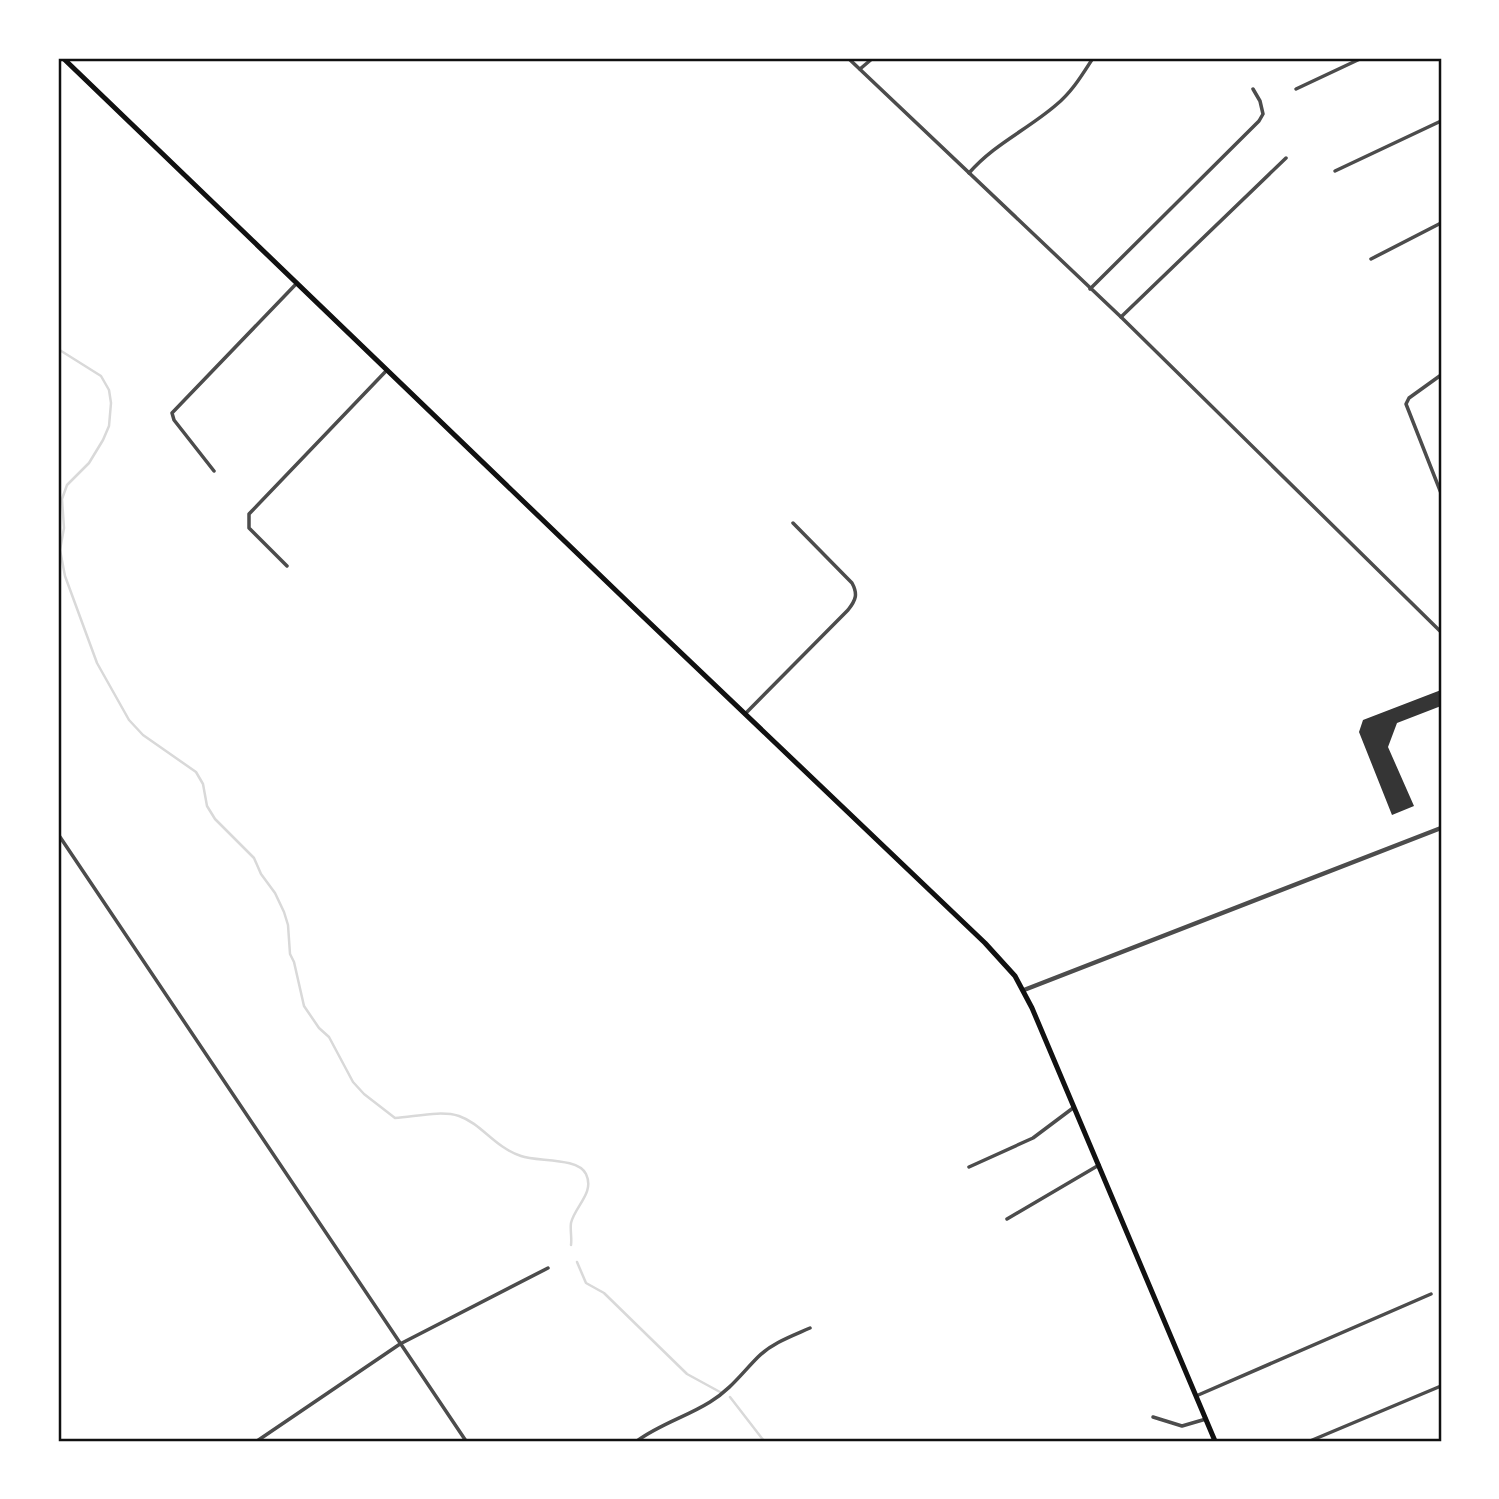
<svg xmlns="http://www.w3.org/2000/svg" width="1499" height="1499" font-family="'Roboto Condensed',sans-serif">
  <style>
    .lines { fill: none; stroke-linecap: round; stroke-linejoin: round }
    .stream { stroke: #d9d9d9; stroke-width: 2.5 }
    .building { fill: #353535 }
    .minor { stroke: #4c4c4c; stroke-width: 3.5 }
    .tertiary { stroke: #4c4c4c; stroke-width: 4.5 }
    .secondary { stroke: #111; stroke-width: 5 }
    .neatline { fill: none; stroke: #111; stroke-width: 2.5 }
  </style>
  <rect width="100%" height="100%" fill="#fff"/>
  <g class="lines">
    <g class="stream">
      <path d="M58,349L101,376L109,390L111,403L109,426L103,440L89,463L67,485L62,499L64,528L60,550L65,576L97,663L129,720L143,735L196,772L203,784L207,806L215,819L254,858L261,874L275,893L284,912L288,925L290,954L294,962L304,1006L319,1028L329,1037L353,1082L364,1094L395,1118C414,1117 440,1110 459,1116C482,1124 494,1147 521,1156C537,1162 578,1157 586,1174C595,1193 575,1206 571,1223C570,1230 572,1238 571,1245"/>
      <polyline points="577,1262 586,1283 604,1293 687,1374 720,1392"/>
      <polyline points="730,1397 764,1441"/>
    </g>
  </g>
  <polygon class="building" points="1441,690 1441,706 1397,723 1388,747 1414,806 1392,815 1359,732 1363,720"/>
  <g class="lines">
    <g class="minor">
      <polyline points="848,58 1121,317 1441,632"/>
      <polyline points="860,69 873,58"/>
      <polyline points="1296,89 1362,58"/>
      <polyline points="1335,171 1441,121"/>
      <path d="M969,173C994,144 1027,130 1056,105C1072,92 1082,75 1093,58"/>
      <polyline points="1371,259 1441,223"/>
      <polyline points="1090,289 1259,121 1263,114 1260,101 1253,89"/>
      <polyline points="1121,317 1286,158"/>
      <polyline points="1441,375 1409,398 1406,404 1441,493"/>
      <polyline points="214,471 174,420 172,413 297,283"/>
      <polyline points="287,566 249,528 249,514 387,370"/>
      <path d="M745,714L848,610C856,600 858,594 852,583L793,523"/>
      <polyline points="58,834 466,1441"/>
      <polyline points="969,1167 1033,1138 1073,1108"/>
      <polyline points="1007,1219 1099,1165"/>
      <polyline points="1196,1396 1431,1294"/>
      <polyline points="1153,1417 1182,1426 1206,1419"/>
      <polyline points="257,1441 400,1344 548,1268"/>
      <path d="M637,1441C660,1424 686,1417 710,1402C730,1390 742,1373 758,1357C772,1343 792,1336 810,1328"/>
      <polyline points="1310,1441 1441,1386"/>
    </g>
    <polyline class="tertiary" points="1024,990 1441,828"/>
    <polyline class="secondary" points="63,58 633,607 985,943 1015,976 1032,1008 1215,1441"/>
  </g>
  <rect width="1499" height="1499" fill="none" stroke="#ffffff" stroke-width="119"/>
  <rect x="60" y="60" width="1380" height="1380" class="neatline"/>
</svg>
